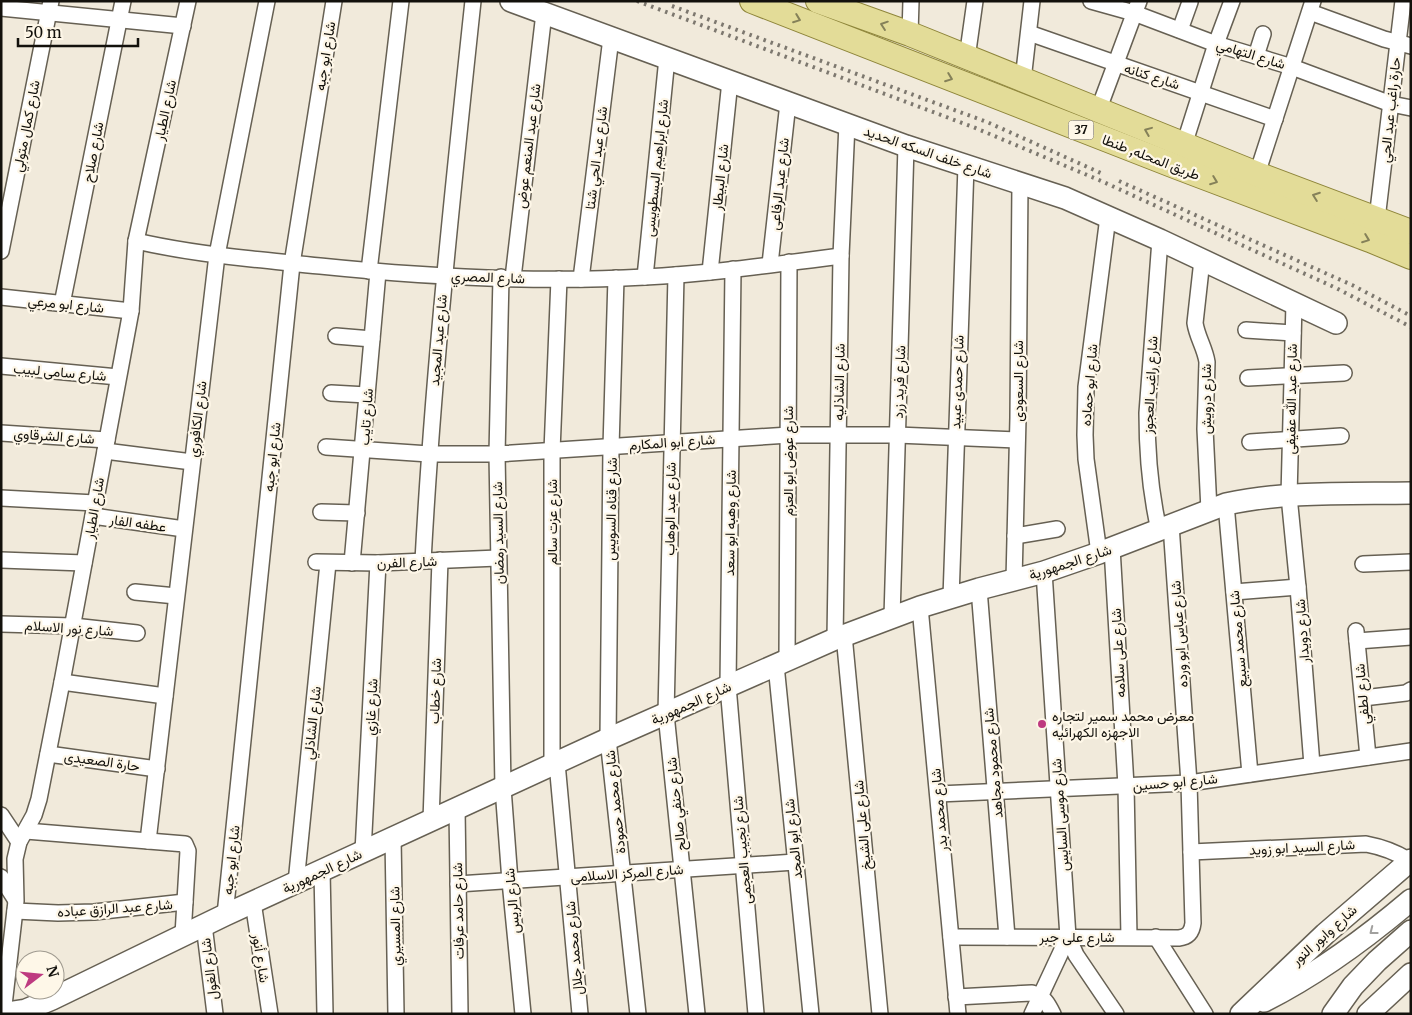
<svg xmlns="http://www.w3.org/2000/svg" width="1412" height="1015" font-family="Merriweather,Vazirmatn,serif">
  <style>
    .lines { fill: none; stroke-linecap: round; stroke-linejoin: round }
    .street-casing { stroke: #666053; stroke-width: 18 }
    .secondary-casing { stroke: #666053; stroke-width: 24 }
    .primary-casing { stroke: #8e853a; stroke-width: 26 }
    .street { stroke: #fff; stroke-width: 15 }
    .secondary { stroke: #fff; stroke-width: 21 }
    .primary { stroke: #e3dc98; stroke-width: 24 }
    .rail { stroke: #7d786f; stroke-width: 4; stroke-dasharray: 2.5 5; stroke-linecap: butt }
    .oneway { stroke: #858159 }
    .oneway2 { stroke: #a1a09e }
    .poi-dot { fill: #be3a80; stroke: #fef7e8; stroke-width: 2 }
    .labels { text-anchor: middle; stroke-width: 4.5; stroke-linejoin: round; paint-order: stroke }
    .shield { fill: #fef7e8; stroke: #5a564e; stroke-width: 1 }
    .shield-label { font-size: 12px; font-weight: bold; fill: #13110c }
    .street-label { font-size: 14px; fill: #13110c; stroke: #fef7e8 }
    .poi-label { font-size: 14px; fill: #13110c; stroke: #fef7e8; text-anchor: start }
  </style>
  <rect width="100%" height="100%" fill="#f1eadb"/>
  <g class="lines">
    <defs>
      <g id="street">
        <polyline points="1091,1 1134,13 1216,44 1292,67 1391,104 1411,108"/>
        <polyline points="1,8 183,26"/>
        <polyline points="1310,12 1384,39 1411,46"/>
        <polyline points="1180,30 1190,2"/>
        <polyline points="1029,33 1275,119"/>
        <polyline points="910,34 911,1"/>
        <polyline points="1256,56 1263,34"/>
        <polyline points="967,58 975,1"/>
        <polyline points="1023,80 1032,1"/>
        <polyline points="1098,111 1139,1"/>
        <polyline points="1184,145 1216,44 1232,1"/>
        <polyline points="1257,174 1313,1"/>
        <polyline points="1377,219 1403,1"/>
        <path d="M136,241C175,250 213,255 252,259C275,261 297,264 320,266C427,277 537,283 645,277C710,274 776,264 841,256"/>
        <polyline points="1,251 51,1"/>
        <path d="M1202,260L1195,323C1197,337 1205,348 1207,362L1205,429L1209,510"/>
        <polyline points="770,264 788,103"/>
        <polyline points="733,269 728,686 756,1014"/>
        <polyline points="369,271 401,1"/>
        <polyline points="710,272 730,81"/>
        <polyline points="676,275 666,714 697,1014"/>
        <polyline points="501,277 497,454 503,788 510,881 523,1014"/>
        <polyline points="645,277 667,58"/>
        <polyline points="513,278 544,13"/>
        <polyline points="616,278 611,447 608,739 638,1014"/>
        <polyline points="581,279 611,38"/>
        <polyline points="1,297 131,311"/>
        <polyline points="1294,303 1289,496 1298,587 1312,765"/>
        <polyline points="62,304 123,1"/>
        <polyline points="1246,330 1293,333"/>
        <polyline points="336,336 372,339"/>
        <polyline points="1,366 118,377"/>
        <polyline points="1248,378 1344,373"/>
        <polyline points="331,393 367,395"/>
        <polyline points="1,433 107,440"/>
        <polyline points="1250,442 1341,436"/>
        <polyline points="326,447 429,454 497,454 789,435 897,435 1017,440"/>
        <polyline points="105,451 192,462"/>
        <polyline points="1,498 95,503"/>
        <polyline points="1226,504 1250,774"/>
        <polyline points="321,512 357,513"/>
        <polyline points="93,516 184,529"/>
        <path d="M1159,530C1150,491 1147,453 1147,413L1160,240"/>
        <polyline points="1015,536 1057,529"/>
        <polyline points="1112,548 1126,786 1129,937"/>
        <polyline points="1099,553 1086,459 1085,435 1086,387 1108,217"/>
        <polyline points="1,560 84,563"/>
        <path d="M423,561C433,374 453,188 473,1"/>
        <polyline points="316,562 378,563 498,558"/>
        <polyline points="352,563 378,272"/>
        <polyline points="1363,564 1411,562"/>
        <polyline points="1044,572 1068,937 1076,955 1116,1014"/>
        <polyline points="1014,580 1018,418 1020,183"/>
        <polyline points="979,589 1007,937"/>
        <polyline points="135,592 176,596"/>
        <polyline points="1234,592 1298,587"/>
        <polyline points="951,598 966,166"/>
        <polyline points="920,607 958,1014"/>
        <polyline points="892,617 906,146"/>
        <polyline points="1,624 73,626 137,633"/>
        <polyline points="1356,631 1368,757"/>
        <polyline points="844,635 880,1014"/>
        <polyline points="835,639 841,256 847,124"/>
        <polyline points="1357,641 1411,637"/>
        <polyline points="787,660 789,262"/>
        <polyline points="776,665 811,1014"/>
        <polyline points="62,682 165,696"/>
        <polyline points="1363,698 1406,693 1411,690"/>
        <polyline points="48,754 157,769"/>
        <polyline points="557,763 580,1014"/>
        <polyline points="552,765 552,451 559,279"/>
        <polyline points="938,794 1189,783 1411,751"/>
        <polyline points="457,809 460,1014"/>
        <polyline points="1,815 19,842"/>
        <polyline points="431,821 440,560"/>
        <polyline points="26,831 185,844 188,851 183,935"/>
        <polyline points="393,838 396,1014"/>
        <polyline points="148,841 217,255 267,1"/>
        <polyline points="363,852 378,563"/>
        <path d="M1191,852L1366,844C1382,847 1396,852 1410,861"/>
        <polyline points="322,871 325,1014"/>
        <polyline points="1,877 15,899"/>
        <polyline points="296,883 328,563"/>
        <polyline points="458,884 795,862"/>
        <polyline points="253,902 270,1014"/>
        <polyline points="15,911 58,913 94,912 185,902"/>
        <polyline points="225,915 292,264 334,1"/>
        <polyline points="204,925 215,1014"/>
        <path d="M951,937L1179,938C1188,937 1192,932 1193,923L1189,783L1171,525"/>
        <polyline points="1156,937 1205,1014"/>
        <path d="M956,997L1032,993C1044,996 1048,1004 1053,1014"/>
        <polyline points="3,1014 16,901 15,859 19,842 34,815 39,799 62,682 131,311 136,241 188,1"/>
        <polyline points="1032,1014 1068,937"/>
      </g>
      <g id="secondary">
        <polyline points="511,1 906,146 1065,198 1160,240 1336,323"/>
        <path d="M1264,1001C1318,974 1365,939 1411,900"/>
        <path d="M1,1014L26,1010L52,999L225,915L608,739L835,639L920,607L979,589L1044,572L1099,553L1226,504C1286,491 1350,494 1411,493"/>
        <polyline points="1241,1014 1325,934 1411,860"/>
        <polyline points="1333,1014 1353,986 1377,961 1411,931"/>
        <polyline points="1368,1014 1411,974"/>
      </g>
      <g id="primary">
        <polyline points="752,1 1177,167 1370,240 1411,257"/>
        <polyline points="818,1 910,34 1257,174 1411,232"/>
      </g>
    </defs>
    <use href="#street" class="street-casing"/>
    <use href="#secondary" class="secondary-casing"/>
    <use href="#primary" class="primary-casing"/>
    <use href="#street" class="street"/>
    <use href="#secondary" class="secondary"/>
    <use href="#primary" class="primary"/>
    <g class="rail">
      <polyline points="637,1 973,127 1099,180 1336,288 1411,327"/>
      <polyline points="672,6 987,122 1103,174"/>
      <polyline points="1119,181 1352,285 1411,316"/>
    </g>
  </g>
  <defs><path id="oneway-chevron" d="M-2-3.5L2.5 0L-2 3.5" fill="none" stroke-width="1.6" stroke-linecap="round" stroke-linejoin="round" transform="scale(1.25)"/></defs>
  <g class="oneway">
    <use href="#oneway-chevron" transform="translate(797 19) rotate(21)"/>
    <use href="#oneway-chevron" transform="translate(884 25) rotate(-161)"/>
    <use href="#oneway-chevron" transform="translate(949 78) rotate(21)"/>
    <use href="#oneway-chevron" transform="translate(1148 131) rotate(-158)"/>
    <use href="#oneway-chevron" transform="translate(1214 181) rotate(21)"/>
    <use href="#oneway-chevron" transform="translate(1316 196) rotate(-160)"/>
    <use href="#oneway-chevron" transform="translate(1366 239) rotate(21)"/>
  </g>
  <use class="oneway2" href="#oneway-chevron" transform="translate(1373 931) rotate(142)"/>
  <circle class="poi-dot" cx="1042" cy="724" r="5"/>
  <g class="labels">
    <rect class="shield" x="1068.5" y="120.5" width="25" height="19" rx="4"/>
    <g class="shield-label">
      <text x="1081" y="134">37</text>
    </g>
    <g class="street-label">
      <text transform="translate(1251 54) rotate(17)" y="5">شارع التهامي</text>
      <text transform="translate(325 56) rotate(-81)" y="5">شارع ابو جبه</text>
      <text transform="translate(1152 76) rotate(18)" y="5">شارع كنانه</text>
      <text transform="translate(165 110) rotate(-78)" y="5">شارع الطيار</text>
      <text transform="translate(1390 110) rotate(-84)" y="5">حارة راغب عبد الحي</text>
      <text transform="translate(26 126) rotate(-79)" y="5">شارع كمال متولي</text>
      <text transform="translate(528 146) rotate(-83)" y="5">شارع عبد المنعم عوض</text>
      <text transform="translate(93 152) rotate(-79)" y="5">شارع صلاح</text>
      <text transform="translate(928 152) rotate(19)" y="5">شارع خلف السكه الحديد</text>
      <text transform="translate(1151 157) rotate(21)" y="5">طريق المحله, طنطا</text>
      <text transform="translate(596 158) rotate(-83)" y="5">شارع عبد الحي شتا</text>
      <text transform="translate(656 168) rotate(-84)" y="5">شارع ابراهيم البسطويسى</text>
      <text transform="translate(720 177) rotate(-84)" y="5">شارع البيطار</text>
      <text transform="translate(779 184) rotate(-84)" y="5">شارع عيد الرفاعى</text>
      <text transform="translate(488 277) rotate(2)" y="5">شارع المصري</text>
      <text transform="translate(66 304) rotate(6)" y="5">شارع ابو مرعي</text>
      <text transform="translate(438 340) rotate(-85)" y="5">شارع عبد المجيد</text>
      <text transform="translate(60 372) rotate(5)" y="5">شارع سامى لبيب</text>
      <text transform="translate(1018 381) rotate(-90)" y="5">شارع السعودى</text>
      <text transform="translate(839 382) rotate(-89)" y="5">شارع الشاذليه</text>
      <text transform="translate(899 382) rotate(-88)" y="5">شارع فريد زرد</text>
      <text transform="translate(957 382) rotate(-88)" y="5">شارع حمدى عبيد</text>
      <text transform="translate(1089 385) rotate(-85)" y="5">شارع ابو حماده</text>
      <text transform="translate(1150 385) rotate(-87)" y="5">شارع راغب العجوز</text>
      <text transform="translate(1206 399) rotate(-90)" y="5">شارع درويش</text>
      <text transform="translate(1291 399) rotate(-89)" y="5">شارع عبد الله عفيفى</text>
      <text transform="translate(366 417) rotate(-86)" y="5">شارع تايب</text>
      <text transform="translate(197 419) rotate(-83)" y="5">شارع الكافوري</text>
      <text transform="translate(54 436) rotate(4)" y="5">شارع الشرقاوي</text>
      <text transform="translate(672 442) rotate(-4)" y="5">شارع ابو المكارم</text>
      <text transform="translate(272 457) rotate(-84)" y="5">شارع ابو جبه</text>
      <text transform="translate(788 461) rotate(-90)" y="5">شارع عوض ابو العزم</text>
      <text transform="translate(94 508) rotate(-80)" y="5">شارع الطيار</text>
      <text transform="translate(611 509) rotate(-89)" y="5">شارع قناه السويس</text>
      <text transform="translate(670 509) rotate(-89)" y="5">شارع عبد الوهاب</text>
      <text transform="translate(552 522) rotate(-90)" y="5">شارع عزت سالم</text>
      <text transform="translate(138 523) rotate(8)" y="5">عطفه الفار</text>
      <text transform="translate(730 523) rotate(-89)" y="5">شارع وهبه ابو سعد</text>
      <text transform="translate(498 533) rotate(-91)" y="5">شارع السيد رمضان</text>
      <text transform="translate(407 562) rotate(-2)" y="5">شارع الفرن</text>
      <text transform="translate(1070 562) rotate(-18)" y="5">شارع الجمهورية</text>
      <text transform="translate(69 628) rotate(4)" y="5">شارع نور الاسلام</text>
      <text transform="translate(1302 631) rotate(-94)" y="5">شارع دويدار</text>
      <text transform="translate(1179 634) rotate(-94)" y="5">شارع عباس ابو ورده</text>
      <text transform="translate(1238 639) rotate(-95)" y="5">شارع محمد سبيع</text>
      <text transform="translate(1118 653) rotate(-93)" y="5">شارع على سلامه</text>
      <text transform="translate(435 691) rotate(-88)" y="5">شارع خطاب</text>
      <text transform="translate(1362 694) rotate(-95)" y="5">شارع لطفي</text>
      <text transform="translate(691 703) rotate(-24)" y="5">شارع الجمهورية</text>
      <text transform="translate(371 707) rotate(-87)" y="5">شارع غازي</text>
      <text transform="translate(312 723) rotate(-84)" y="5">شارع الشاذلي</text>
      <text transform="translate(102 761) rotate(8)" y="5">حارة الصعيدى</text>
      <text transform="translate(993 763) rotate(-95)" y="5">شارع محمود مجاهد</text>
      <text transform="translate(1175 782) rotate(-5)" y="5">شارع ابو حسين</text>
      <text transform="translate(615 802) rotate(-96)" y="5">شارع محمد حمودة</text>
      <text transform="translate(676 804) rotate(-96)" y="5">شارع حنفي صالح</text>
      <text transform="translate(939 810) rotate(-95)" y="5">شارع محمد بدر</text>
      <text transform="translate(1060 815) rotate(-94)" y="5">شارع موسى السايس</text>
      <text transform="translate(862 825) rotate(-95)" y="5">شارع على الشيخ</text>
      <text transform="translate(793 839) rotate(-96)" y="5">شارع ابو المجد</text>
      <text transform="translate(1302 847) rotate(-3)" y="5">شارع السيد ابو زويد</text>
      <text transform="translate(742 850) rotate(-95)" y="5">شارع نجيب العجمى</text>
      <text transform="translate(231 860) rotate(-84)" y="5">شارع ابو جبه</text>
      <text transform="translate(322 871) rotate(-25)" y="5">شارع الجمهورية</text>
      <text transform="translate(627 873) rotate(-4)" y="5">شارع المركز الاسلامى</text>
      <text transform="translate(512 901) rotate(-95)" y="5">شارع الريس</text>
      <text transform="translate(115 908) rotate(-4)" y="5">شارع عبد الرازق عباده</text>
      <text transform="translate(458 911) rotate(-91)" y="5">شارع حامد عرفات</text>
      <text transform="translate(395 926) rotate(-91)" y="5">شارع المسيري</text>
      <text transform="translate(1324 935) rotate(-42)" y="5">شارع وابور النور</text>
      <text x="1077" y="942">شارع على جبر</text>
      <text transform="translate(574 948) rotate(-95)" y="5">شارع محمد جلال</text>
      <text transform="translate(261 958) rotate(81)" y="5">شارع أنور</text>
      <text transform="translate(209 969) rotate(-97)" y="5">شارع الغول</text>
    </g>
    <g class="poi-label">
      <text x="1052" y="721">معرض محمد سمير لتجاره<tspan x="1052" dy="16">الاجهزه الكهرائيه</tspan></text>
    </g>
  </g>
  <rect width="1412" height="1015" fill="none" stroke="#13110c" stroke-width="5"/>
  <g transform="translate(40 975) rotate(74)"><circle r="24" fill="#fef7e8" stroke="#a09b90"/>
  <path d="M0-4L9 19L0 12L-9 19Z" fill="#be3a80"/>
  <text y="-8" font-size="14" font-weight="bold" text-anchor="middle" fill="#13110c">N</text>
  </g>
  <path d="M18 38v8h120v-8" fill="none" stroke="#13110c" stroke-width="2.5"/>
  <text x="25" y="38" font-size="15" fill="#13110c" stroke="#fef7e8" stroke-width="4" paint-order="stroke">50 m</text>
</svg>
